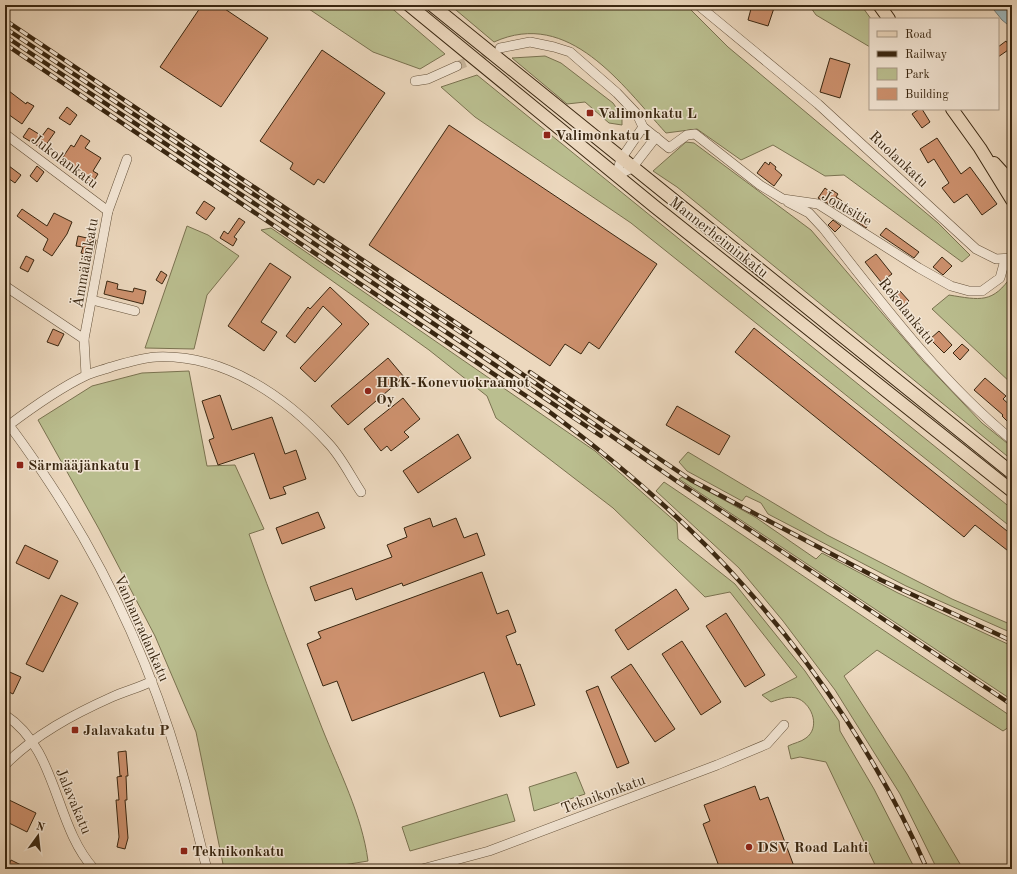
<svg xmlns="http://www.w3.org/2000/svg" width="1017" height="874" font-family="'Old Standard TT',serif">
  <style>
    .green { fill: #babe8f; stroke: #7a7250 }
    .water { fill: #9db7bc; stroke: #757d78 }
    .building { fill: #cd916e; stroke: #3a2711 }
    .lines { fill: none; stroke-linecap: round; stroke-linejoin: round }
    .minor-tunnel { stroke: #c8b59b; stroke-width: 9; stroke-dasharray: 9 4.5; stroke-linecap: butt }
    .minor-casing { stroke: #66533c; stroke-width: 10 }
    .major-casing { stroke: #3a2711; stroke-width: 14 }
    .minor { stroke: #f3e6d5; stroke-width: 9 }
    .major { stroke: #ecd8be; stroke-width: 12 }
    .rail-casing { stroke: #3a2711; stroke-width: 4.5 }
    .rail { stroke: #f3e6d5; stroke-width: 3; stroke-dasharray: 9; stroke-linecap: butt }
    .poi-dot { fill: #8f2418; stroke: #f3e6d5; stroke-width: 1.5 }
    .labels { text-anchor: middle; stroke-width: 3; stroke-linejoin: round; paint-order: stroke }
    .poi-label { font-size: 15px; font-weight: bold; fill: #3a2711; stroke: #f3e6d5; text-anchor: start }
    .street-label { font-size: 15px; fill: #3a2711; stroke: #f3e6d5 }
  </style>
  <rect width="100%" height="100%" fill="#ecd8be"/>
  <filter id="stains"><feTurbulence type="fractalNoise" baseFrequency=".005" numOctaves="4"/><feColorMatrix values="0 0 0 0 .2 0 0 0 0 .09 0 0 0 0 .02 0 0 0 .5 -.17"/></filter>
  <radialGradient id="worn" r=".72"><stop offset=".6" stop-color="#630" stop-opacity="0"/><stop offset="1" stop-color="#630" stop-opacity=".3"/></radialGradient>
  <g class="green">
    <polygon points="303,5 388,5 445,54 420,69 373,52"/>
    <path d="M450,5H686L728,47L938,223L970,255L962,262L844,175L825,176L773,145L741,160L697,129L666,133C622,85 569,8 494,42Z"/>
    <polygon points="809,5 861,5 871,19 870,47 816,15"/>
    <polygon points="545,56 561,63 613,103 622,116 622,125 609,123 585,102 567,104 512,58"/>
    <polygon points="477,75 1012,509 1012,528 631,223 475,117 441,87"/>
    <polygon points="686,142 694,143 811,230 923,361 982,423 1012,447 1012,460 677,187 653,171"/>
    <polygon points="187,226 208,235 239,256 207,295 194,349 145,348"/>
    <path d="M271,228L595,451L677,523L678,539L735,584L805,671L839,721L840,731L874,789L915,869H877L826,762L800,757L791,759L788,746C794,743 801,742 806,738C820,728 813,706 799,699C789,695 780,699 771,702L762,695L797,677L730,592L705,597L613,508L496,418L487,396L429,350L261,230Z"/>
    <path d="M1012,275V384L932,309L949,295C980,300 993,304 1012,275Z"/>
    <path d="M189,371L207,466L235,465L264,529L249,534C272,600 297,664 322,728C339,771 362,815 368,861L318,869H224L196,732L155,636L99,529L38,420L92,386L142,373Z"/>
    <polygon points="688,452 827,535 952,599 1012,625 1012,633 906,586 768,514 761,503 746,496 742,501 687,471 679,462"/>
    <polygon points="682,477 755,517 816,559 822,553 898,593 1012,646 1012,700 679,479"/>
    <polygon points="664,482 1012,717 1012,729 1009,727 1003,731 877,650 844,676 907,774 963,869 937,869 900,794 835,690 783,621 739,568 656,491"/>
    <polygon points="576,772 585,794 534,811 529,787"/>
    <polygon points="507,794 515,821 410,851 402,827"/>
  </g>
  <polygon class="water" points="990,5 1012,5 1012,28 1002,20"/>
  <g class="building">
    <polygon points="202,5 219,5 268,38 221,107 160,67"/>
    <polygon points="752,5 775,5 768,26 748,20"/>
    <polygon points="1006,41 1011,48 998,57 998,47"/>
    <polygon points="322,50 385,93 324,183 318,179 314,185 290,169 293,163 260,141"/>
    <polygon points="830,58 850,64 840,98 820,92"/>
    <polygon points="5,88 26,104 27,102 34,106 22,124 5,112"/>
    <polygon points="67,107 77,115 70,125 59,118"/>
    <polygon points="919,109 922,109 930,122 922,128 912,114"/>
    <polygon points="449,125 657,264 599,349 589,342 581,354 565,344 550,366 369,245"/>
    <polygon points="29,128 42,136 48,128 55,132 43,149 23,137"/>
    <polygon points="81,135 90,141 85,148 101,158 93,171 98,174 91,185 79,178 82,173 61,160 71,145 74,147"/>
    <polygon points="937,138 961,174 970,167 997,204 982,215 967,194 954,203 942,188 949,183 934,159 928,163 920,149"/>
    <polygon points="765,162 769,165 770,162 776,167 775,169 782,175 774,186 757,173"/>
    <polygon points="5,163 21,175 15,183 5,176"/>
    <polygon points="37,166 44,172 37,182 30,176"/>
    <polygon points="825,188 830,192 832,190 838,194 836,197 842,201 836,208 818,198"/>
    <polygon points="204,201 215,208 206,220 196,213"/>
    <polygon points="22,209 47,226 54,213 72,222 67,234 52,256 43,250 48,239 17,216"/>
    <polygon points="859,212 871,221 866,228 853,219"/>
    <polygon points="239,218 245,222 234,237 237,239 233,246 220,238 224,231 228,234"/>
    <polygon points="833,220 841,226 835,232 828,225"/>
    <polygon points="886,228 919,252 914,258 880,235"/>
    <polygon points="78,236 96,240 92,256 81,253 83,247 76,246"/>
    <polygon points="876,254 892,274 881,282 865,262"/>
    <polygon points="26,256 34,260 28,272 20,268"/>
    <polygon points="942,257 952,266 943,275 933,267"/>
    <polygon points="270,263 291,277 261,322 277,332 264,351 228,326"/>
    <polygon points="161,271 167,275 162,284 156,280"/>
    <polygon points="107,281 118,284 117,289 133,292 134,288 146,291 143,304 104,294"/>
    <polygon points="330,287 369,324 315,382 300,368 342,324 323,306 295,343 286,336 308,307 310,309"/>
    <polygon points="900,291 909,301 900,309 891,298"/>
    <polygon points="754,328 1012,535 1012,554 975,525 964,537 735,352"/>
    <polygon points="53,329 64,334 58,346 47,342"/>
    <polygon points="939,331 952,345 944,353 930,339"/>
    <polygon points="962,344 969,350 960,360 953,353"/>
    <polygon points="388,358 404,377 348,425 331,406"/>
    <polygon points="985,378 1006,396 1003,399 1012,407 1012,426 1002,416 1003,415 974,390"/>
    <polygon points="220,395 232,430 272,417 285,454 296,450 306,479 283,487 286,494 270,499 254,453 218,465 209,440 214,438 202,401"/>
    <polygon points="403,398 420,419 404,432 409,437 391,451 387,446 381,451 364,429"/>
    <polygon points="677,406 730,436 719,455 666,425"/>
    <polygon points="458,434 471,458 418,493 403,471"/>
    <polygon points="318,512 325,528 282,544 276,528"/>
    <polygon points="430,518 433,527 456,518 464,538 477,533 485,555 403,586 402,583 356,600 352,588 315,601 310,587 392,557 387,545 407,537 404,528"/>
    <polygon points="25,545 58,561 49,579 16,563"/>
    <polygon points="482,572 497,614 508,610 516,632 506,636 517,665 520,664 535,705 500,717 484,672 352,721 337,681 323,686 307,644 321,638 318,632"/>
    <polygon points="676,589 689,609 628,650 615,630"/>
    <polygon points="61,595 78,603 43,672 26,664"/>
    <polygon points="726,613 765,675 745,687 706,626"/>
    <polygon points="682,641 721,702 701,715 662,654"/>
    <polygon points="631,664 675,729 655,742 611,677"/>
    <polygon points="5,670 21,677 13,694 5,690"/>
    <polygon points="598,686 629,763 617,768 586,691"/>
    <polygon points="126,751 128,776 126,776 127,800 125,800 128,838 125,849 117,847 119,837 116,800 119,800 117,777 122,776 120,776 118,752"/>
    <polygon points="755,786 760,800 768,797 795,869 720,869 703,824 710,821 704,805"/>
    <polygon points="5,798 36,813 27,832 5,821"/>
    <polygon points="11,860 29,869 7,869"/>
  </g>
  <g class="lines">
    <polyline class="minor-tunnel" points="457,66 495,50"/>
    <defs>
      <g id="minor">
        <polyline points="698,5 818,104 976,249 996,259 1012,258"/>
        <polyline points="500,48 530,42 554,47 570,52 617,93 637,114 643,127 669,148 687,135 695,134 760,185 783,199 818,204 919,268 951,286 969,291 982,291 1000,278 1005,260"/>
        <polyline points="415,81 428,79 457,66"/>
        <polyline points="5,134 108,211"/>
        <polyline points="616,176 621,159 643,127"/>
        <polyline points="616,176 632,168 656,137"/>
        <path d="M788,202L809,213L823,228C881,302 939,380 1012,440"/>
        <polyline points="5,286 84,339"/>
        <polyline points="92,300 135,311"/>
        <polyline points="86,375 84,339 108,211 127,159"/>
        <path d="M5,420C21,440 35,461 49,482C107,570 152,668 181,769C191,802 198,836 207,869"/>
        <path d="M9,425C33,407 58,389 85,376C93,372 103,370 111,367C125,363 141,358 156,357C224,354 285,396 329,444C342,458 351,477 361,492"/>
        <path d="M5,715C58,749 54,825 94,869"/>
        <path d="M5,765C34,735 74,714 112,697C125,691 139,688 152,681"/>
        <polyline points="422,869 489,851 717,765 767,744 784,725"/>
      </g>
      <g id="major">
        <polyline points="409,5 654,206 1012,491"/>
        <polyline points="432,5 1012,473"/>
        <polyline points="879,5 889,19"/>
        <polyline points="952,109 980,148 1012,200"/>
        <polyline points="994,163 1012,183"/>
      </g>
    </defs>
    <use href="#minor" class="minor-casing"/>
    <use href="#major" class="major-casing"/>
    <use href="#minor" class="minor"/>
    <use href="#major" class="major"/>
    <defs>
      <g id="rail">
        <polyline points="5,20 470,332"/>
        <polyline points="5,28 502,360 675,480 1012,705"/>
        <polyline points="5,36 601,436"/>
        <path d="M5,44L547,410C617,462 685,519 743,585C817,667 883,768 927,869"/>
        <polyline points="530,372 691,480 881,580 1012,641"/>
      </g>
    </defs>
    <use href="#rail" class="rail-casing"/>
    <use href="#rail" class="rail"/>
  </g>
  <g class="poi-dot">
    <rect x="586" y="109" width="8" height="8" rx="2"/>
    <rect x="543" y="131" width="8" height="8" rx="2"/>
    <circle cx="368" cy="391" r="4"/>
    <rect x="16" y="461" width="8" height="8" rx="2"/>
    <rect x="71" y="726" width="8" height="8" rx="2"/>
    <circle cx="749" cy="847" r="4"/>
    <rect x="180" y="847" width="8" height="8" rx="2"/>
  </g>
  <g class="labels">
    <g class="poi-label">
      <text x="598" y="118">Valimonkatu L</text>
      <text x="555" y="140">Valimonkatu I</text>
      <text x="376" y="387">HRK-Konevuokraamot<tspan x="376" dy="17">Oy</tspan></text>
      <text x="28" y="470">Särmääjänkatu I</text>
      <text x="83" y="735">Jalavakatu P</text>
      <text x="757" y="852">DSV Road Lahti</text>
      <text x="192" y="856">Teknikonkatu</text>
    </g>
    <g class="street-label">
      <text transform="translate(899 159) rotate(43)" y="5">Ruolankatu</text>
      <text transform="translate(65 161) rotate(37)" y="5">Jukolankatu</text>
      <text transform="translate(847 208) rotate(30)" y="5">Joutsitie</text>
      <text transform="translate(719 237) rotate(38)" y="5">Mannerheiminkatu</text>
      <text transform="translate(85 263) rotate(-80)" y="5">Ämmälänkatu</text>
      <text transform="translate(907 311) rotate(51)" y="5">Rekolankatu</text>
      <text transform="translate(142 628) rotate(66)" y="5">Vanhanradankatu</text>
      <text transform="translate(603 794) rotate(-20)" y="5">Teknikonkatu</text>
      <text transform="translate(74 801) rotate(67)" y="5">Jalavakatu</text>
    </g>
  </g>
  <rect width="1017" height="874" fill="none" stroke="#ecd8be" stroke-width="20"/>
  <rect x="6" y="6" width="1005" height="862" fill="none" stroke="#3a2711" stroke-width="2"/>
  <rect x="10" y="10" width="997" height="854" fill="none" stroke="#3a2711"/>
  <rect x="869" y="18" width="130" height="92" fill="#f3e6d5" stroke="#a99a87"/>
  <rect x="877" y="31" width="20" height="6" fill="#ecd8be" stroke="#a99a87"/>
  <text x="905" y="38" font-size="12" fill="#3a2711">Road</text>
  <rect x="877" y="51" width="20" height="6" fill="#3a2711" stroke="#a99a87"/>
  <text x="905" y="58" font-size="12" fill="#3a2711">Railway</text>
  <rect x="877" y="68" width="20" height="12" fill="#babe8f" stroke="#a99a87"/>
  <text x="905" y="78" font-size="12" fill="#3a2711">Park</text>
  <rect x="877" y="88" width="20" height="12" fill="#cd916e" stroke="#a99a87"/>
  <text x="905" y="98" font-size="12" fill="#3a2711">Building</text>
  <g transform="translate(38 836) rotate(15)" stroke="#f3e6d5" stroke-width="3" paint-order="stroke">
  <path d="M0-3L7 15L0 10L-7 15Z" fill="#3a2711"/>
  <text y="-6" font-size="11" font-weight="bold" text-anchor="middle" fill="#3a2711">N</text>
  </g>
  <rect width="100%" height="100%" filter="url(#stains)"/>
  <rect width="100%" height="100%" fill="url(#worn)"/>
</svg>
